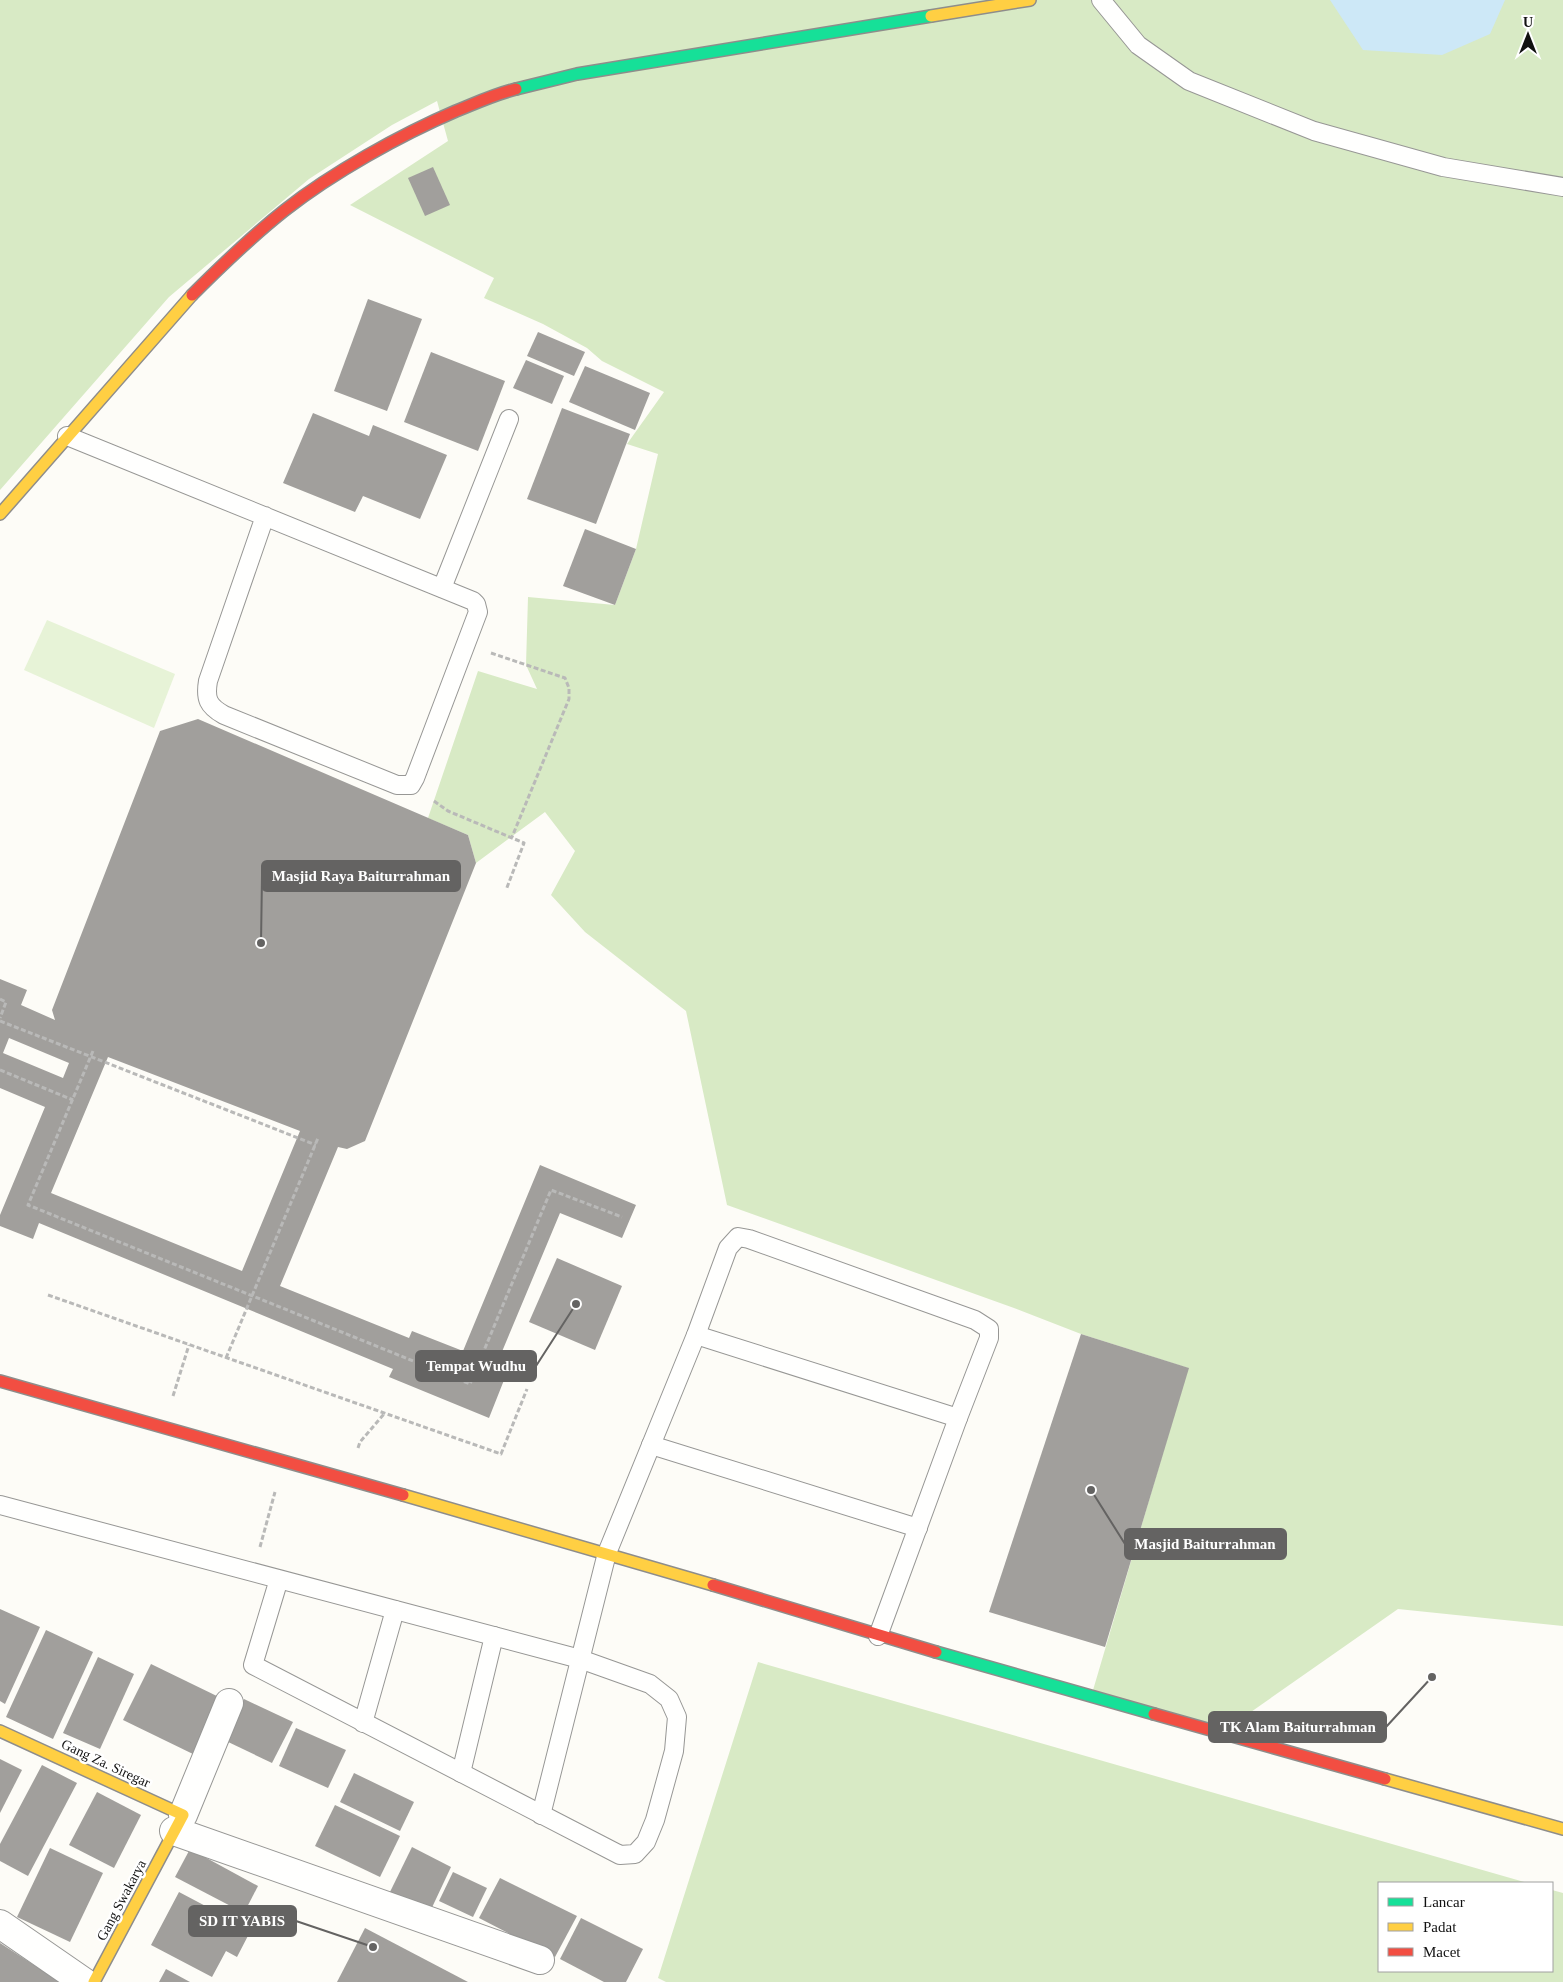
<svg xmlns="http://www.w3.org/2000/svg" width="1563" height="1982" font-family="'Times New Roman',serif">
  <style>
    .green { fill: #e7f3d7 }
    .forest { fill: #d8eac5 }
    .water { fill: #cde8f7 }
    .building { fill: #a19f9c; fill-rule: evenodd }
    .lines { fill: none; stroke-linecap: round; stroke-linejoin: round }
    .lane-casing { stroke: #979795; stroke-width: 20 }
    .street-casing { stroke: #979795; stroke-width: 30 }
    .fast-casing { stroke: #8e8d8b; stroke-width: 14 }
    .slow-casing { stroke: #8e8d8b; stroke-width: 14 }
    .jam-casing { stroke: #8e8d8b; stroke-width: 14 }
    .path { stroke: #b9b9b8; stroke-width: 3; stroke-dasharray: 5 2.5; stroke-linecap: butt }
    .lane { stroke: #fffffe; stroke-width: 18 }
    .street { stroke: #fffffe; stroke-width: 28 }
    .fast { stroke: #16e098; stroke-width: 11 }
    .slow { stroke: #ffcf43; stroke-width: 11 }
    .jam { stroke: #f24e42; stroke-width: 11 }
    .labels { text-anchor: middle; stroke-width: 5; stroke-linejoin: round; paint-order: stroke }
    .street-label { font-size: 14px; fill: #111; stroke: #fff }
    .leader { fill: none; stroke: #646362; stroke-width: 2 }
    .callout-dot { fill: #646362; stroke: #fff; stroke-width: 2 }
    .callout { fill: #646362; stroke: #646362; stroke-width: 2 }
    .callout-label { font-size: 15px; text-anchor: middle; font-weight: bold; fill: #fff }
  </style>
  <rect width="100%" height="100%" fill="#fdfcf7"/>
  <polygon class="green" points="47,620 175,674 154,728 24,670"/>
  <g class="forest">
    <polygon points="0,0 1563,0 1563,1626 1398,1609 1228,1728 1091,1697 1188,1368 1081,1334 1014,1308 727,1205 686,1011 585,932 551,895 575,851 545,812 476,863 468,835 428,818 478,671 537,689 526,665 528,597 615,605 636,549 658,454 627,444 664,392 602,361 587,348 543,324 484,298 494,278 350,205 448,141 437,101 392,125 309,179 169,297 0,490"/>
    <polygon points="758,1662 1528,1883 1379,1883 1379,1971 1552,1971 1552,1890 1563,1893 1563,1982 666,1982 658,1978"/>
  </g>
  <polygon class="water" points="1330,0 1505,0 1490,34 1442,55 1363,50"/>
  <g class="building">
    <polygon points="433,167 450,205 425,216 408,178"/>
    <polygon points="368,299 422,319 387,411 334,391"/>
    <polygon points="538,332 585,352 574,376 527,356"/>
    <polygon points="431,352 505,381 478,451 404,422"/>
    <polygon points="526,360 564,376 552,404 513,388"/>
    <polygon points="585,366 650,393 635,430 569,402"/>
    <polygon points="562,408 630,434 596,524 527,499"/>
    <polygon points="313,413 369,436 373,425 447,455 420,519 363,496 355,512 283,483"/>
    <polygon points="585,529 636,549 615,605 563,586"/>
    <path d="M198,719L468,835L476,863L365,1141L347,1149L338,1147L280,1286L409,1338L412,1331L463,1351L540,1165L636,1205L622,1238L560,1213L496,1366L508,1370L489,1418L389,1377L393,1369L39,1223L33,1239L0,1226V1215L45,1107L0,1088V979L27,990L21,1005L55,1020L52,1010L160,731ZM9,1038L69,1063L63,1078L3,1053ZM108,1057L300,1131L242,1271L51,1193Z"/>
    <polygon points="557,1258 622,1286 595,1350 529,1322"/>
    <polygon points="1081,1334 1189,1368 1105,1647 989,1612"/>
    <polygon points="0,1609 40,1627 5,1704 0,1701"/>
    <polygon points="46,1630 93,1652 53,1739 6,1717"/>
    <polygon points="98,1657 134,1674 100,1749 63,1733"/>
    <polygon points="151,1664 223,1699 195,1755 123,1720"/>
    <polygon points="244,1699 293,1722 272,1763 224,1740"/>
    <polygon points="296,1728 346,1750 328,1788 279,1766"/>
    <polygon points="0,1759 22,1770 0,1813"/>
    <polygon points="42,1765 77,1783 28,1876 0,1861 0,1844"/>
    <polygon points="354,1773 414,1802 400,1831 340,1802"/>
    <polygon points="97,1792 141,1815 114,1868 69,1845"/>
    <polygon points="335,1805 400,1836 380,1877 315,1846"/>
    <polygon points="412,1847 451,1867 428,1916 388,1896"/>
    <polygon points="50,1848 103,1873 70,1942 17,1917"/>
    <polygon points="190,1849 258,1886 244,1913 175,1877"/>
    <polygon points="453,1872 487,1888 473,1917 439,1901"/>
    <polygon points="500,1878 577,1916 555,1957 479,1918"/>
    <polygon points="179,1892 251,1930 237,1957 226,1951 212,1977 151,1945"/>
    <polygon points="581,1918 643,1949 626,1982 604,1982 560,1959"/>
    <polygon points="365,1928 468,1982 337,1982"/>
    <polygon points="0,1943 60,1982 0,1982"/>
    <polygon points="166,1969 190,1982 159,1982"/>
  </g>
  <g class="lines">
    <defs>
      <g id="lane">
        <polyline points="1101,0 1138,45 1189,81 1314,131 1443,167 1563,187"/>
        <path d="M67,436L473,601L476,604L478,612L415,778L411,785H397L224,715C208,706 205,699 208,681L265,516"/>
        <polyline points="442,588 509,419"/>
        <polyline points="696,1335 958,1418"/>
        <polyline points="651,1445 918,1528"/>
        <polyline points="0,1505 580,1659 650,1684 669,1699 677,1717 674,1751 655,1820 646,1842 635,1854 620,1855 253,1665 279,1579"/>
        <polyline points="363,1723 395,1610"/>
        <polyline points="461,1773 494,1636"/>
        <polyline points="541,1815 607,1553 696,1335 728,1248 738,1237 749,1239 975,1320 989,1329 989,1338 958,1418 878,1636"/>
      </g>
      <g id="street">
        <polyline points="183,1815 229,1703"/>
        <polyline points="174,1831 540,1960"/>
        <polyline points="0,1924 84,1982"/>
      </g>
      <g id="fast">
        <polyline points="516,89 577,74 931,16"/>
        <polyline points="936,1652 1154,1714"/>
      </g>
      <g id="slow">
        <polyline points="931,16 1030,0"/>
        <polyline points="0,514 192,295"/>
        <polyline points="403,1495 713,1585"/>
        <polyline points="0,1731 183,1815 94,1982"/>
        <polyline points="1385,1779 1563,1829"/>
      </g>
      <g id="jam">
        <path d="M192,295C222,265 252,236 285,210C332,173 400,135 456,111C476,103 495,94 516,89"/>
        <polyline points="0,1381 403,1495"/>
        <polyline points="713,1585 936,1652"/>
        <polyline points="1154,1714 1385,1779"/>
      </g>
    </defs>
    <use href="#lane" class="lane-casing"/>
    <use href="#street" class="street-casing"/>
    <use href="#fast" class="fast-casing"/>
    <use href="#slow" class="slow-casing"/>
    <use href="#jam" class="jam-casing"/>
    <g class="path">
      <polyline points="491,653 565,678 569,688 569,699 512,837"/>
      <polyline points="434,801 448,811 524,843 506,890"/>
      <polyline points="0,999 6,1002 0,1018"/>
      <polyline points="0,1021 316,1145"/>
      <polyline points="93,1051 28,1205 470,1384 551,1190 622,1217"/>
      <polyline points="0,1070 73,1100"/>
      <polyline points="48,1295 501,1454 527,1389"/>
      <polyline points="226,1358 318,1138"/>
      <polyline points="173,1396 189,1345"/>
      <polyline points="358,1448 360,1442 384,1414"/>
      <polyline points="260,1547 275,1492"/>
    </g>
    <use href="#lane" class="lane"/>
    <use href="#street" class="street"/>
    <use href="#fast" class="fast"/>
    <use href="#slow" class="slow"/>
    <use href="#jam" class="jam"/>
  </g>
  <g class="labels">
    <g class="street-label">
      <text transform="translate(106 1763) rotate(25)" y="5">Gang Za. Siregar</text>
      <text transform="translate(121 1900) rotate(-62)" y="5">Gang Swakarya</text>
    </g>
  </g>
  <path class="leader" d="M261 943L262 876M576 1304L536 1366M1091 1490L1125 1544M1432 1677L1386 1727M373 1947L296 1921"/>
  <g class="callout-dot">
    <circle cx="261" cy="943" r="5"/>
    <circle cx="576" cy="1304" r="5"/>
    <circle cx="1091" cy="1490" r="5"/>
    <circle cx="1432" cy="1677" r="5"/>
    <circle cx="373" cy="1947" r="5"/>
  </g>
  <g class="callout">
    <rect x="262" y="861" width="198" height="30" rx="5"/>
    <rect x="416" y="1351" width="120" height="30" rx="5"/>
    <rect x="1125" y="1529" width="161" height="30" rx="5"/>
    <rect x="1209" y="1712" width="177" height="30" rx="5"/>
    <rect x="189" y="1906" width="107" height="30" rx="5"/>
  </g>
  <g class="callout-label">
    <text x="361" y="881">Masjid Raya Baiturrahman</text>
    <text x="476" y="1371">Tempat Wudhu</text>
    <text x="1205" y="1549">Masjid Baiturrahman</text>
    <text x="1298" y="1732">TK Alam Baiturrahman</text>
    <text x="242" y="1926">SD IT YABIS</text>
  </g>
  <rect x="1378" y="1882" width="175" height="90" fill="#ffffff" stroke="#a0a0a0"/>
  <rect x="1388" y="1898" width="25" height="8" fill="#16e098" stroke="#a0a0a0"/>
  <text x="1423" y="1907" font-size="15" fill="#111111">Lancar</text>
  <rect x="1388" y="1923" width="25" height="8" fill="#ffcf43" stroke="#a0a0a0"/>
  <text x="1423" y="1932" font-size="15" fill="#111111">Padat</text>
  <rect x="1388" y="1948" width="25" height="8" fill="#f24e42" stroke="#a0a0a0"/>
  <text x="1423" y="1957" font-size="15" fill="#111111">Macet</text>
  <g transform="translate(1528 35)" stroke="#ffffff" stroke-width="4" paint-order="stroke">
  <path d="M0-4L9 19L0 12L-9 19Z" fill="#111111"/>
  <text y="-8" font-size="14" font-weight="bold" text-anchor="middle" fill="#111111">U</text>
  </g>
</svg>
